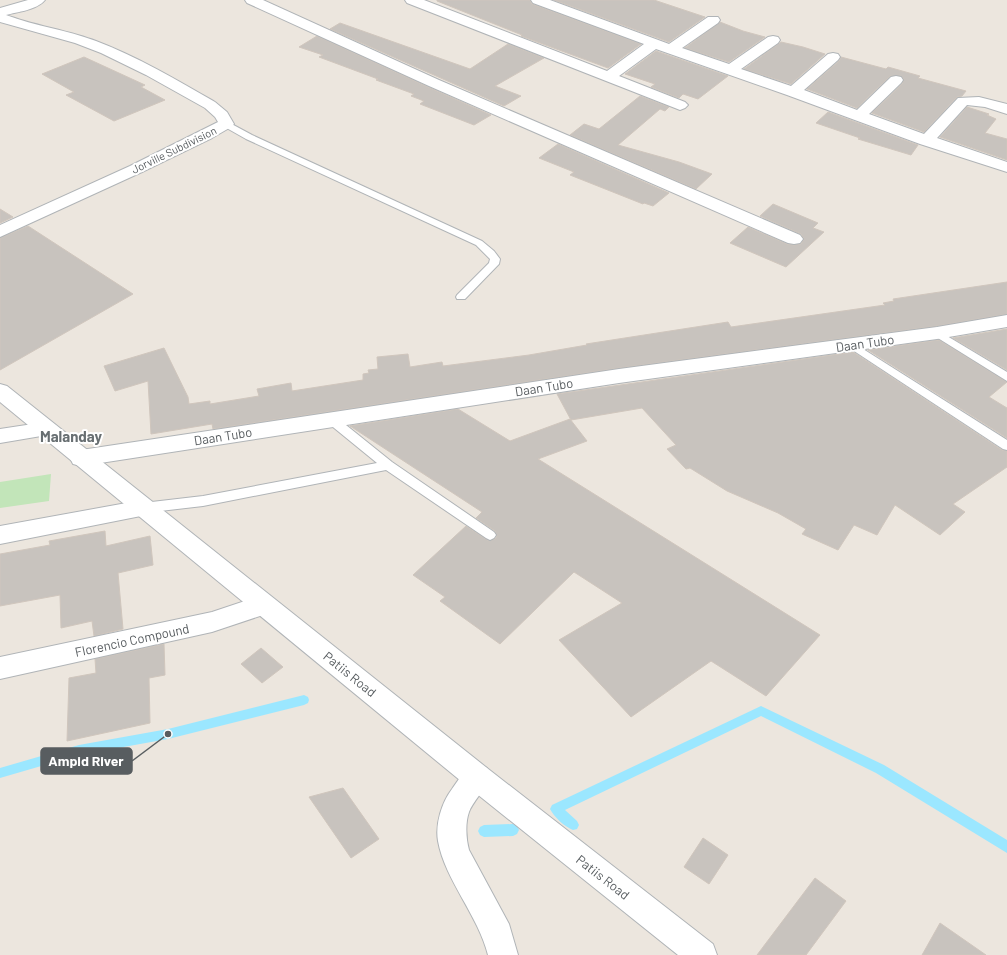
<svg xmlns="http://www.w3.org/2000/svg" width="1007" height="955" font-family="Barlow,sans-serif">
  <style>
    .green { fill: #c2e5b9 }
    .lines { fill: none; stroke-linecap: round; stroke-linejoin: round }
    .stream { fill: #9be7ff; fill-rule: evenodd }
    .building { fill: #c8c3be; stroke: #d0c6bd }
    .service-casing { stroke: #b0b4b7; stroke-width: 2 }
    .minor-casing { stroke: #b0b4b7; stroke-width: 2 }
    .tertiary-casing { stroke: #b0b4b7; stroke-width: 2 }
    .service { fill: #fff; fill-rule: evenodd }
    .minor { fill: #fff; fill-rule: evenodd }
    .tertiary { fill: #fff; fill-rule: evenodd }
    .labels { text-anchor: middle; stroke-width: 4; stroke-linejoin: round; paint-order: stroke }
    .far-street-label { font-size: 11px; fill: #585d60; stroke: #fff }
    .street-label { font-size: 13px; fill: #585d60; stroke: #fff }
    .quarter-label { font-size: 15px; font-weight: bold; fill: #686f72; stroke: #fff }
    .leader { fill: none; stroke: #585d60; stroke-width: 1.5 }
    .callout-dot { fill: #585d60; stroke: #fff; stroke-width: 1.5 }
    .callout { fill: #585d60; stroke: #585d60; stroke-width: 1.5 }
    .callout-label { font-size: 14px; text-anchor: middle; font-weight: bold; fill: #fff }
  </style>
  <rect width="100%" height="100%" fill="#ece6de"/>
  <polygon class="green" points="51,474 49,501 0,508 0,482"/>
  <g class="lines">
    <g class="stream">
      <polygon points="304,695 308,697 309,700 308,703 304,705 168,739 79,755 0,778 0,768 79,745 168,729"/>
      <path d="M761,706L884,765L1007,840V853L876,773L761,716L565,810L577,821L579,825L577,829L573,830C565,827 554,817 550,809L552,805Z"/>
      <polygon points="513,824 517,826 519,830 517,834 513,836 484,837 480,835 478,831 480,827 484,825"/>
    </g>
  </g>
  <g class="building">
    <polygon points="437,0 530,0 532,4 641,44 608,68 521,36 522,35 437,1"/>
    <polygon points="554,0 654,0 705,17 669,42"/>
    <polygon points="720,22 743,31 765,37 729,62 685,48"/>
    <polygon points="340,23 470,69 508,44 544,58 495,86 521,96 504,106 330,29"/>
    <polygon points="317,36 428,87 491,115 474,125 420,104 424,101 411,96 414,94 376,80 378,79 319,57 323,55 299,47"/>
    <polygon points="781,42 803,47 825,54 791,84 744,69"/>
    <polygon points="656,51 728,76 698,99 683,94 679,98 651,87 655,84 625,74"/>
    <polygon points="84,57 145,85 141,87 165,100 114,121 66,95 74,92 42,74"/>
    <polygon points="841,57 886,69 888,67 920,76 918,78 966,91 962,96 957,97 924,132 872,113 902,84 904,79 901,76 890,76 857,108 807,89 839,61"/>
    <polygon points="640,96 669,107 665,111 660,109 618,145 679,162 712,174 696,189 570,135 584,124 599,129"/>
    <polygon points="967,107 989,114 987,115 996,119 985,133 1007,139 1007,160 940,137"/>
    <polygon points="828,112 918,145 911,155 858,139 860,138 816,123"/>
    <polygon points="558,144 669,193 653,206 644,203 643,204 570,175 574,172 539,158"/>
    <polygon points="773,204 818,223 813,228 824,232 786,267 730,243 748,227 787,244 794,245 801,244 804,239 801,234 760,216"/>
    <polygon points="0,209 13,217 0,223"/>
    <polygon points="28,226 133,294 0,370 0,238"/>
    <polygon points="1007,282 1007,314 937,326 619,368 213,429 212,424 151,434 148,381 115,391 104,366 164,348 188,397 189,404 210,401 210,404 259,396 257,389 291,383 292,391 363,380 363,374 369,373 368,370 378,369 377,357 408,354 410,367 442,362 443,366 529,355 587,345 586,344 728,322 731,327 885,305 883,303 894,301 893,299"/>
    <polygon points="1007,329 1007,370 953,338"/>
    <polygon points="939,340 1007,382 989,397 1007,408 1007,438 868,350"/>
    <polygon points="853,352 1002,450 1007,451 1007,467 953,504 965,512 940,535 895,505 877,535 854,525 838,550 802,534 806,529 778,513 727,491 690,468 686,469 667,449 676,445 642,408 571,420 557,394"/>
    <polygon points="458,409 510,441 570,419 587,441 538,459 820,635 766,696 711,661 631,717 559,640 622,603 574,572 500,644 440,601 445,597 413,575 466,526 489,541 495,539 497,536 495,531 476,518 482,512 350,426"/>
    <polygon points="105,531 106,546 150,536 153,565 118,573 123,629 94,636 92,621 61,628 60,595 0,606 0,554 50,545 49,541"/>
    <polygon points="164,644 165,675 149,678 150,723 67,741 69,678 96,673 95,659"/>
    <polygon points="261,648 283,667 262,683 241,664"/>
    <polygon points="343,788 379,839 351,858 309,797"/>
    <polygon points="703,838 728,855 709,884 684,867"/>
    <polygon points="815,878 846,901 806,955 757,955"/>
    <polygon points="940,923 986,955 922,955"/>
  </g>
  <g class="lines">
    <defs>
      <g id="service">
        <polygon points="226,121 252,135 482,241 494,251 500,259 499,264 465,299 457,299 456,297 457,295 489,263 490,259 476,245 246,139 223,126 222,124"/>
        <polygon points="937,330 1007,372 1007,381 933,335 932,333"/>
        <polygon points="852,342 1007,440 1007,450 1003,449 848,347 847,345 848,343"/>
        <polygon points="332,416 336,417 392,462 494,532 496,535 494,538 490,540 486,538 386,470 203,506 143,513 139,511 137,508 139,505 143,503 203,496 377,463 328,423 326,420 328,417"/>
      </g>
      <g id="minor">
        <path d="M28,0H45C37,10 17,12 6,15C35,26 67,30 96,41C138,57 177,80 215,102L227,112L234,124L231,127L212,138L142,172L0,237V225L130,166L218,122L215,117L205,108L146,75L101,53L75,43L0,22V8Z"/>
        <polygon points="245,0 263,0 439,80 800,235 803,239 800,243 794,244 788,243 429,86 247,3"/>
        <polygon points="405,0 424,0 607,71 644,44 533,3 531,0 550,0 669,44 708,17 718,17 720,20 718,23 682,48 729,64 768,37 773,36 778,37 780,40 778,43 741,69 791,86 828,54 833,53 838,54 840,57 838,60 804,90 857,110 891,77 896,76 901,77 903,80 901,83 869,114 924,134 958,98 979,97 1007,104 1007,114 985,107 967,105 937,138 1007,162 1007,172 920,144 787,95 656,49 619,76 685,102 688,105 685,108 680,110 675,108 407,3"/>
        <polygon points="1007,315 1007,327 937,339 619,383 81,466 73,464 70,458 73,452 81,450 619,369 937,327"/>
        <polygon points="46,422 53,424 57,429 53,434 0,443 0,429"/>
        <polygon points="143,500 151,502 154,508 151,514 0,544 0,526"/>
        <polygon points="263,595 272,598 275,605 272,612 212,632 0,679 0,657 212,612"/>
        <path d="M477,764L487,768L491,777C486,788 472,803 469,812C465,823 466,839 469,850L509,924L518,955H488C478,915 445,880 438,841C435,824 442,802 452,789C460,778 464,769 477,764Z"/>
      </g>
      <polygon id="tertiary" points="0,384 7,386 487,768 713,944 717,955 678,955 467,786 0,402"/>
    </defs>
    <use href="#service" class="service-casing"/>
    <use href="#minor" class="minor-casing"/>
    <use href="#tertiary" class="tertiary-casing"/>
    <use href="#service" class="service"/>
    <use href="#minor" class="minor"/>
    <use href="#tertiary" class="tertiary"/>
  </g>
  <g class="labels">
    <g class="far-street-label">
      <text transform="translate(174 150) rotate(-26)" y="4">Jorville Subdivision</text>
    </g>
    <g class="street-label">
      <text transform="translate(865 343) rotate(-8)" y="5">Daan Tubo</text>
      <text transform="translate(544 387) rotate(-9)" y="5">Daan Tubo</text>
      <text transform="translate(223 436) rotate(-9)" y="5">Daan Tubo</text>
      <text transform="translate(132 640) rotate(-12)" y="5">Florencio Compound</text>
      <text transform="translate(350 674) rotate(39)" y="5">Patiis Road</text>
      <text transform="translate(603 877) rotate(38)" y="5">Patiis Road</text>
    </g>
    <g class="quarter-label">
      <text x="71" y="442">Malanday</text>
    </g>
  </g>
  <path class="leader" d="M168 734L132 761"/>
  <circle class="callout-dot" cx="168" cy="734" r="4"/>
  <rect class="callout" x="41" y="748" width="91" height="26" rx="4"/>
  <g class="callout-label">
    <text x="86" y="766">Ampid River</text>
  </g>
</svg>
